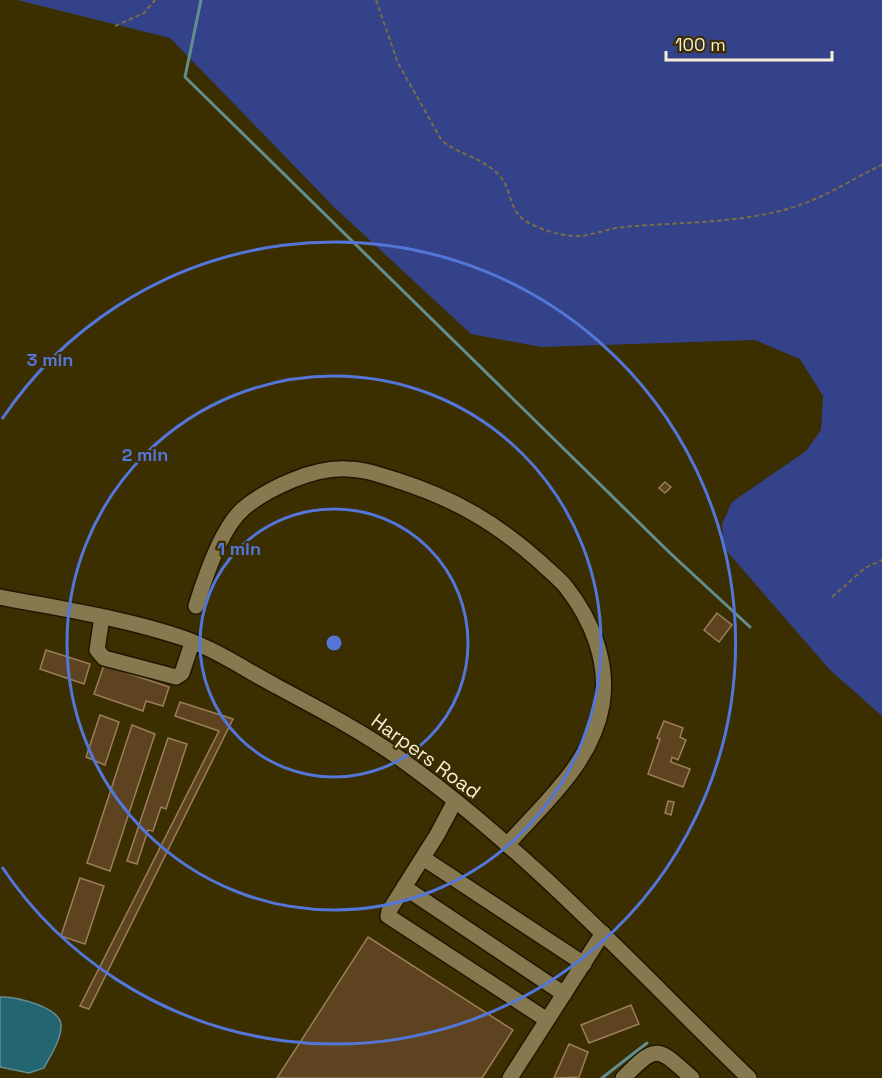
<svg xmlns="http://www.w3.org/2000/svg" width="882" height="1078" font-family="'Space Grotesk',sans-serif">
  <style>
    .green { fill: #344289 }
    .water { fill: #236571; stroke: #628e90; stroke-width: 1.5 }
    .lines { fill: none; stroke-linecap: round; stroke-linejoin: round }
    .stream { stroke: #628e90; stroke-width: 3 }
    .building { fill: #5e4321; stroke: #9b7e5a; stroke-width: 1.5 }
    .minor-casing { stroke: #201700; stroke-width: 18 }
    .path { stroke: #796d48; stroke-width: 2; stroke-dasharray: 4.5 3; stroke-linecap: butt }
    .minor { stroke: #87794f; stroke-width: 15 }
    .ring { fill: none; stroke: #5376d8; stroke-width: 3 }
    .labels { text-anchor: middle; stroke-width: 4.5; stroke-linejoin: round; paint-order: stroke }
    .street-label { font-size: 20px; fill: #f6eed8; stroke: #3b2e01 }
    .centre { fill: #5376d8; stroke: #3b2e01; stroke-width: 3 }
    .ring-label { font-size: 18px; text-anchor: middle; font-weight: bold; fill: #5376d8; stroke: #3b2e01; stroke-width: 4.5; stroke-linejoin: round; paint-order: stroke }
  </style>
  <rect width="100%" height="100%" fill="#3b2e01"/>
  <polygon class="green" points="17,0 882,0 882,716 830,670 724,548 722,524 732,502 806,451 821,430 823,396 800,359 755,340 541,347 471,334 334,207 170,38"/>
  <path class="water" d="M0,997C15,996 59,1007 61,1024C62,1039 50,1056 44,1068L29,1073L0,1067Z"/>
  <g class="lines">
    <g class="stream">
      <polyline points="201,0 185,77 670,553 750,627"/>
      <polyline points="602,1078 647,1043"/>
    </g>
  </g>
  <g class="building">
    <polygon points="665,482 671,487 665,493 659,488"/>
    <polygon points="717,613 732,625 719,642 704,630"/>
    <polygon points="46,650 90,664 84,684 40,669"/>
    <polygon points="104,665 169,687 163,706 146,701 143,711 94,694"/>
    <polygon points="180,702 233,719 89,1009 80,1006 219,731 175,716"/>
    <polygon points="100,715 119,722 105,765 86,757"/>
    <polygon points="664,721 683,728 680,737 686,740 678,760 672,757 671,762 690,769 683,787 648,774 660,739 657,738"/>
    <polygon points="132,725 155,734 110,871 87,863"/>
    <polygon points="168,738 187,744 166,809 161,807 153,831 148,830 137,864 127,861"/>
    <polygon points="668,801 674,802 671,815 665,813"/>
    <polygon points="80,878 104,886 85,944 61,936"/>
    <polygon points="368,937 513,1030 482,1078 277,1078"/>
    <polygon points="631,1005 639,1024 589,1043 581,1025"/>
    <polygon points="569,1044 588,1052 579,1077 554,1078"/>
  </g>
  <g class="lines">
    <defs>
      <g id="minor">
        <path d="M0,597C61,609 124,618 183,638C215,649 246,670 276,686C319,709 363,732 402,760C530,852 636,969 749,1078"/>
        <path d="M196,606C204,580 222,527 243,509C268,488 314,467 347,469C364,469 380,475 396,480C453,498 495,522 540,562C548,570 559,578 566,587C592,620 609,662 602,705C592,763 544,803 507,845"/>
        <polyline points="102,617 97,650 104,658 176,677 182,673 192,643"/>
        <polyline points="455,801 437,835 389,911 388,916 547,1020"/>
        <polyline points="423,858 584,964"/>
        <polyline points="404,887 564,994"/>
        <polyline points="510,1078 603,933"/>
        <path d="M623,1078C658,1043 657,1047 692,1078"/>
      </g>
    </defs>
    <use href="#minor" class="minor-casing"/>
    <g class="path">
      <path d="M376,0L398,63L442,141C460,155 482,157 500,176C514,193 507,213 531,224C545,231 559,235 574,236C591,237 607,228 624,227C678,222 733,224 787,209C821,200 850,180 882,165"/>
      <polyline points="115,26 144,13 155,0"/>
      <polyline points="832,597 865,568 882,560"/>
    </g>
    <use href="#minor" class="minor"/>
  </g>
  <g class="ring">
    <circle cx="334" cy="643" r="134"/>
    <circle cx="334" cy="643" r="267"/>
    <path d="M2 419A401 401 0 1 1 2 867"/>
  </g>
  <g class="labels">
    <g class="street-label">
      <text transform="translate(426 756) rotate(36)" y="7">Harpers Road</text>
    </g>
  </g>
  <circle cx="334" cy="643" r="9" class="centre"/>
  <g class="ring-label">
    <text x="50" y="366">3 min</text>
    <text x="145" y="461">2 min</text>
    <text x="239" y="555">1 min</text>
  </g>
  <path d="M666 51v9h166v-9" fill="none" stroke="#f6eed8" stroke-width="3"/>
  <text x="675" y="51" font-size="18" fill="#f6eed8" stroke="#3b2e01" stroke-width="4.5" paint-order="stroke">100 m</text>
</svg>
